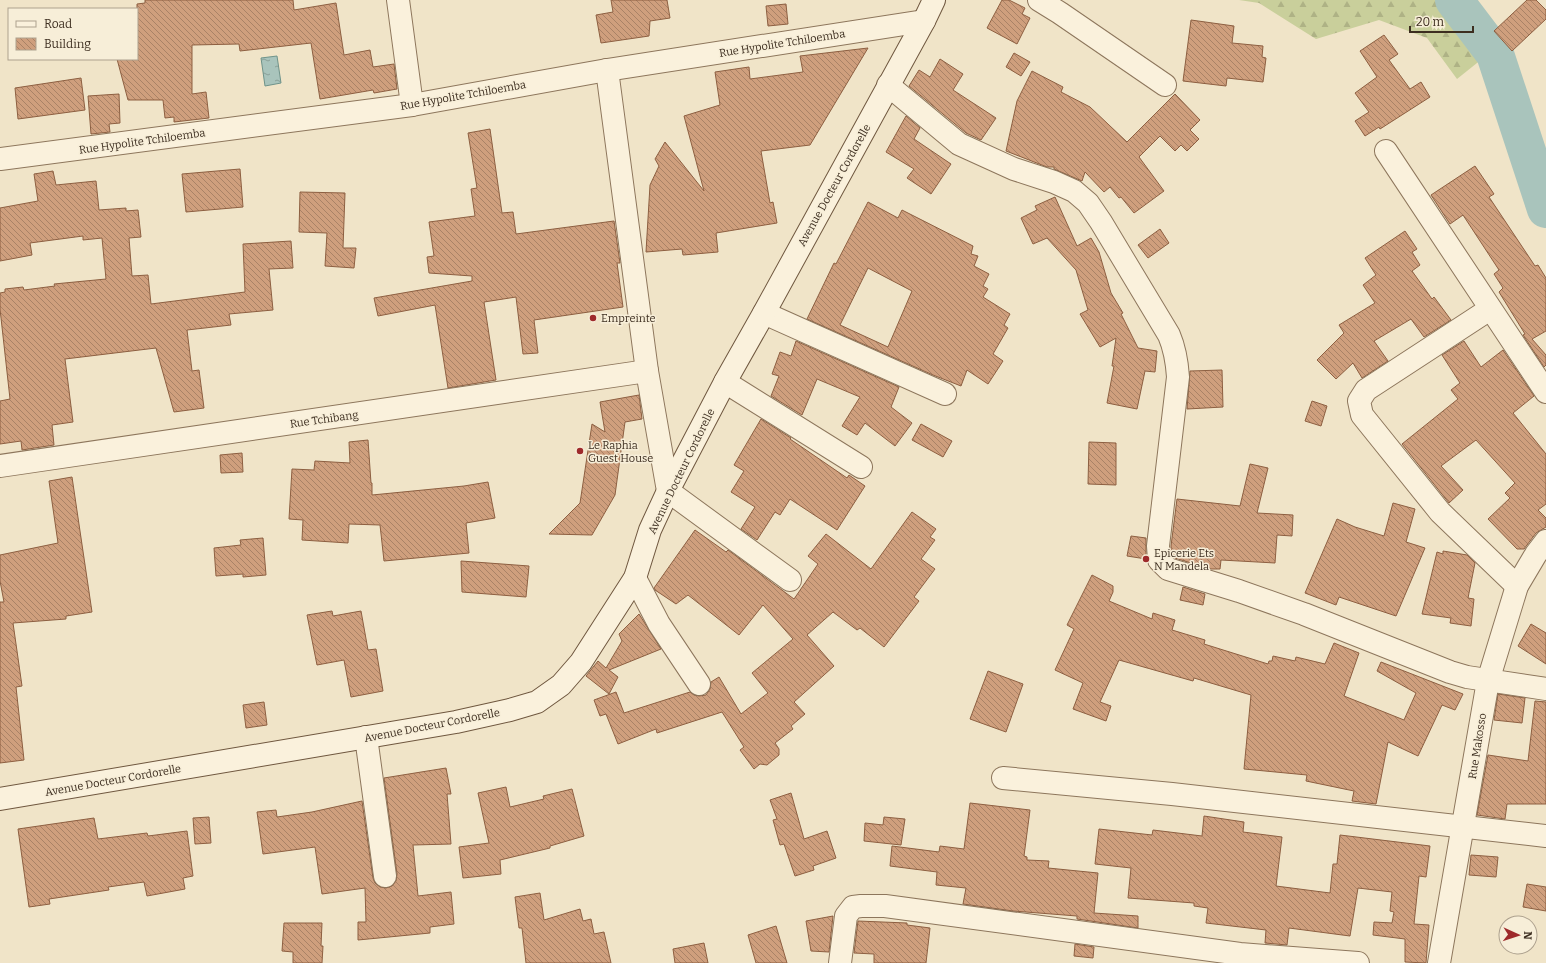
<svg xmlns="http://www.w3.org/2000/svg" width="1546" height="963" font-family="Bitter,serif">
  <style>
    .forest { fill: url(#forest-firs) }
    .water { fill: url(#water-ripples); stroke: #6f938a }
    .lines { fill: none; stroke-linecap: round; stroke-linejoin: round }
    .river { stroke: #a9c4bc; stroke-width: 38 }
    .building { fill: url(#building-back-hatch); stroke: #8d5f41; fill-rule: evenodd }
    .street-casing { stroke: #8d765c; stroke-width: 24 }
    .secondary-casing { stroke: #6f573f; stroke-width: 24 }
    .street { stroke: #faf1dc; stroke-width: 22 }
    .secondary { stroke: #faf1dc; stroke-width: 22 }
    .poi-dot { fill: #9e2a2b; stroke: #f7eed8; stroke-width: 1.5 }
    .labels { text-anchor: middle; stroke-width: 3; stroke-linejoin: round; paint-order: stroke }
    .street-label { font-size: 11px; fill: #3d2e20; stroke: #f7eed8 }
    .poi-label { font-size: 11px; fill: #3d2e20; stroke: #f7eed8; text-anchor: start }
  </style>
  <defs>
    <pattern id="forest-firs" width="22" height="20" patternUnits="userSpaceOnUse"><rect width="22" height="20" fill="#c9cf9b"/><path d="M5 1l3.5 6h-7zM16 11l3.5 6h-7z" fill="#aeb285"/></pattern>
    <pattern id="water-ripples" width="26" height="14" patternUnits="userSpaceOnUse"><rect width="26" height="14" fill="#a9c4bc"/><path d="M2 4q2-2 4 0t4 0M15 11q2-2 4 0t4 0" fill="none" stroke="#8ba098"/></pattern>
    <pattern id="building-back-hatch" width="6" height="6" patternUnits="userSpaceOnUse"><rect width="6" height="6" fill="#cf9f7d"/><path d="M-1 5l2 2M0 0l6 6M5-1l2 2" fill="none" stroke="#a98266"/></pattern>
  </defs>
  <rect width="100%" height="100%" fill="#f0e4c8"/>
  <polygon class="forest" points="1239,0 1447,0 1482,59 1457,79 1427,38 1379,20 1316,39 1259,3"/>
  <polygon class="water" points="277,56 281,83 265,86 261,58"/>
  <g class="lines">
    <polyline class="river" points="1454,0 1495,54 1546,209"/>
  </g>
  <g class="building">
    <polygon points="145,0 293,0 294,10 336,3 344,55 370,50 373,67 394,64 397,89 374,93 373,90 320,99 311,43 240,51 239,44 192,45 192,94 206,92 209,118 174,122 174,117 165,118 163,100 128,100 117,59 137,59 137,4 145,3"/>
    <polygon points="611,0 667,0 670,18 650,21 649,36 601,43 596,15 613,12"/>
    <polygon points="1002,0 1009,0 1025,8 1022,14 1030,18 1017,44 987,28"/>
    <polygon points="1527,0 1536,0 1546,10 1546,19 1512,51 1494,31"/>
    <polygon points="786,4 788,24 768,26 766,6"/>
    <polygon points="1191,20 1234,26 1232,43 1263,46 1262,57 1266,58 1263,82 1227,78 1226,86 1183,81"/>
    <polygon points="1384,35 1398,54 1389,60 1410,89 1421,82 1430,97 1380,129 1379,127 1365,136 1355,121 1369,112 1355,93 1377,77 1360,51"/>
    <polygon points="868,48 810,145 761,151 770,203 773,202 777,223 716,233 718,252 683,255 682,249 646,252 650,185 659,166 655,159 665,142 704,191 684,116 720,105 715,72 749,67 750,79 803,72 800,56"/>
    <polygon points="1014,53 1030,62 1021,76 1006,67"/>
    <polygon points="940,59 963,74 953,90 996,118 981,140 966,133 909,86 919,70 930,77"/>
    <polygon points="1032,71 1063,87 1061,92 1090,107 1127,142 1175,94 1200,120 1190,130 1199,139 1187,151 1181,145 1175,151 1160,136 1139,157 1164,191 1134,213 1121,197 1119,198 1110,187 1104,192 1085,172 1082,181 1054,169 1054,167 1047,167 1006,151 1017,101"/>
    <polygon points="81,78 85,110 18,119 15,88"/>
    <polygon points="119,94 120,123 109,124 110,132 91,134 88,96"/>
    <polygon points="906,116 920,128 914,139 951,164 931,194 907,178 914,169 886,152"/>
    <polygon points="490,129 502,213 513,212 516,234 614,221 620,263 617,263 623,307 534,320 538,353 523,354 516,297 484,302 496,380 448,388 435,305 378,316 374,298 472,281 472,276 429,273 427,257 434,256 429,222 475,216 471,189 477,188 468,133"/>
    <polygon points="1475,166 1494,194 1489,197 1535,266 1538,265 1546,278 1546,331 1532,339 1546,355 1546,365 1544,367 1523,335 1525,334 1499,292 1503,288 1494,274 1499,270 1463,215 1450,224 1431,195"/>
    <polygon points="240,169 243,207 186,212 182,174"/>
    <polygon points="53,171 56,185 96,181 99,210 126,208 126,211 138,210 141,237 129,238 132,276 148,275 151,304 245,292 243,244 291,241 293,268 269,269 273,310 229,314 231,325 187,330 192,371 199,370 204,408 174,412 156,348 65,359 73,422 52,425 54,445 22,450 21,441 0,444 0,401 10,399 0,309 0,293 5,292 5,289 23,287 24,290 55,286 54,284 106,279 102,238 83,240 83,236 30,243 32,255 0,261 0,208 38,201 34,174"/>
    <polygon points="300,192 345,193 343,248 356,248 354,268 325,266 327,233 299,232"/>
    <polygon points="1055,197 1077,246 1091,238 1099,252 1111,293 1123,313 1121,314 1138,348 1157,351 1155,372 1145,371 1137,409 1107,403 1114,366 1112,366 1116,338 1100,347 1080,314 1088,310 1076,270 1047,238 1033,244 1021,218 1037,210 1035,206"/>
    <path d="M868,202L898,218L902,210L973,246L971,254L978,256L974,266L989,274L983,286L988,289L983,297L1010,314L1004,325L1008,328L993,354L1003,361L988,384L967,370L961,386L933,375L807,319L834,263L836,264ZM868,268L912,291L888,347L840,325Z"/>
    <polygon points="1160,229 1169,243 1148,258 1138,245"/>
    <polygon points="1405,231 1417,249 1412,252 1420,265 1412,271 1432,299 1434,297 1451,320 1424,337 1411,319 1374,341 1388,361 1362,378 1353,363 1336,379 1317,360 1344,333 1339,325 1375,303 1363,285 1376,275 1365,258"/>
    <polygon points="796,341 899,387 891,407 912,423 895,446 865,423 857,435 842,426 860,397 817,379 802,415 771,396 779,376 772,374 780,352 791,356"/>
    <polygon points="1464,341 1481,367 1503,350 1534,396 1513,413 1546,454 1546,504 1538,510 1546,518 1546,527 1536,533 1524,549 1517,549 1488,519 1510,498 1505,493 1515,483 1476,440 1441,466 1463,490 1449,503 1402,444 1458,399 1451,390 1460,383 1442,355"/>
    <polygon points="1222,370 1223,407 1187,409 1190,371"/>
    <polygon points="639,395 642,419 625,422 615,495 592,535 549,534 580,503 592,424 605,432 600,402"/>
    <polygon points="1312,401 1327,406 1321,426 1305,421"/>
    <polygon points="761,419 791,438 790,439 847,478 849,475 865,486 837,530 790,499 780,515 775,512 757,540 741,529 755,507 731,492 744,471 734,465"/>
    <polygon points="921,424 952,441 943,457 912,440"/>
    <polygon points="368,440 371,483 372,483 372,495 464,486 488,482 495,518 466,523 469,553 384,561 380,525 349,524 348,543 302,540 303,520 289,519 292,469 314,470 315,461 350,463 349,442"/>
    <polygon points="1089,442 1116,443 1116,485 1088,484"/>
    <polygon points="242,453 243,472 221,473 220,455"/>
    <polygon points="1250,464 1268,468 1257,513 1293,515 1292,536 1277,535 1275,563 1221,560 1220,569 1210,569 1175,558 1171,554 1171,546 1177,499 1240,506"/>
    <polygon points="72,477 92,612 66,616 66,619 13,623 22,686 16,687 24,760 0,763 0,602 4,602 0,581 0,555 58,543 49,481"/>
    <polygon points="1393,503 1415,509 1406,542 1425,548 1396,616 1339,597 1336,605 1305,593 1337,519 1355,527 1384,536"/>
    <polygon points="912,512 936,529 930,537 935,540 921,559 935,569 914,597 919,601 884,647 860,628 857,630 833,612 807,635 834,666 794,702 805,714 791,726 793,729 775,743 779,749 779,755 767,765 760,764 754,769 740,750 744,747 722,712 657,733 656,729 618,744 606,714 600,716 594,700 616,692 624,713 690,692 694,695 699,696 706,695 710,689 711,682 719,677 741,714 768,693 752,673 793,639 763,605 739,635 688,595 676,604 655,590 654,588 695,530 726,552 728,550 794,599 818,564 808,556 826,534 871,569"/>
    <polygon points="1131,536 1146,538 1146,559 1127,556"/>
    <polygon points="263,538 266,575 243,577 243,574 216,576 214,548 241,545 240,540"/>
    <polygon points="1443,551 1467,555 1475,563 1468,598 1474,599 1471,626 1450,623 1451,618 1422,614 1437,552 1443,554"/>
    <polygon points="461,561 529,566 526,597 462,592"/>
    <polygon points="1092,575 1113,586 1113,592 1109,601 1152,619 1153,613 1175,620 1172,630 1205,640 1204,644 1268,664 1269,661 1272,661 1273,656 1295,661 1296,657 1325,664 1334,643 1359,653 1344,696 1404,720 1416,693 1377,671 1381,662 1463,694 1455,710 1442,705 1418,756 1388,742 1376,804 1352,801 1354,791 1306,781 1307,775 1244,769 1251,695 1194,678 1193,681 1119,660 1100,702 1111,706 1106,721 1073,709 1083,683 1055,670 1074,629 1067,625"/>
    <polygon points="1183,587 1205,594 1203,605 1180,600"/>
    <polygon points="332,611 333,616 361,611 368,650 376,649 383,691 351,697 344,660 317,665 307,615"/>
    <polygon points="639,614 661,649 609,670 618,677 609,694 586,676 598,661 606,668 622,641 619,634"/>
    <polygon points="1531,624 1546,633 1546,664 1518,646"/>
    <polygon points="988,671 1023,684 1006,732 970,719"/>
    <polygon points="1498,694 1525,698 1522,723 1494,720"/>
    <polygon points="1535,701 1546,702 1546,804 1507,804 1505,819 1477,815 1488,755 1528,761"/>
    <polygon points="264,702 267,725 246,728 243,705"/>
    <polygon points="446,768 451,794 447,794 451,844 413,845 418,896 451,892 454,924 430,927 430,933 358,940 358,922 366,922 365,888 322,894 315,847 263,854 257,812 276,810 277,817 312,812 362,801 373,878 375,883 380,887 386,888 392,886 396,881 397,874 384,778"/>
    <polygon points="506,787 510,807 544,799 543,796 572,789 584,836 550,846 550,848 500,860 501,874 463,878 459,847 489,843 478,793"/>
    <polygon points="791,793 804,839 827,831 836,858 813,866 814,870 795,876 784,844 780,845 773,820 777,819 770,800"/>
    <polygon points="970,803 1030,810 1024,856 1027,857 1027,860 1049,861 1048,868 1098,873 1094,913 1138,916 1138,928 1077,919 1077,916 1013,911 963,904 966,888 936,885 937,872 890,866 892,846 939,852 940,846 964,849"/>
    <polygon points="1204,816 1244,822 1243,832 1282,837 1276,886 1330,893 1333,864 1337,864 1340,835 1430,846 1426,877 1419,876 1414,924 1429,925 1426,963 1405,962 1405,939 1373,935 1374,922 1392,923 1394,912 1390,911 1392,892 1358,888 1350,936 1289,928 1287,945 1265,943 1266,930 1206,923 1208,908 1194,906 1194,903 1128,898 1131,868 1095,864 1099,829 1152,835 1153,830 1202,836"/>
    <polygon points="209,817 211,843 195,844 193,818"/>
    <polygon points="884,817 905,819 901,845 864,841 865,823 883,825"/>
    <polygon points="94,818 98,839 147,833 148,836 187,831 193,876 183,878 185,889 147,896 144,882 108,887 109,890 49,899 50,904 29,907 18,829"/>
    <polygon points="1471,855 1498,857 1496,877 1469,875"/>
    <polygon points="1527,884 1546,887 1546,911 1523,907"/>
    <polygon points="540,893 544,920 580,909 583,921 591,919 594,934 604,932 611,963 526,963 522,928 519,928 515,897"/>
    <polygon points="833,916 829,952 811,951 806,921"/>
    <polygon points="858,921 907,923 907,925 930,928 926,963 874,963 874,954 854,953"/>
    <polygon points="284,923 322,923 321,946 323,946 322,963 293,963 293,952 282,951"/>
    <polygon points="776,926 787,963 756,963 748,935"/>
    <polygon points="704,943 708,963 675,963 673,949"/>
    <polygon points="1075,944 1094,947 1093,958 1074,956"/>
  </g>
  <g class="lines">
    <defs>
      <g id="street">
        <polyline points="398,0 412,105"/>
        <polyline points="1039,0 1060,13 1165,85"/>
        <polyline points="607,70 647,371 668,491 790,580"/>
        <path d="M888,85L959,144L1014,169L1054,182L1074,191L1088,203L1101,222L1169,335C1175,349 1177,362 1178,377L1158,546L1159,560L1168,569L1239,591L1304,614L1450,672L1467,677L1546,689"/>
        <polyline points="1386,151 1546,392"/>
        <polyline points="0,159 412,105 607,70 924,21"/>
        <polyline points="1490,309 1366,390 1359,401 1362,415 1440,512 1517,586"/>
        <polyline points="764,313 945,394"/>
        <polyline points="725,382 861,467"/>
        <polyline points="0,466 647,371"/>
        <polyline points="635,578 659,624 699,684"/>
        <polyline points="366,737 385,876"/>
        <polyline points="1003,778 1172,794 1546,836"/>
        <polyline points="840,963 846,916 853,907 861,906 885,906 1240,954 1358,963"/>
        <polyline points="1439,963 1488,681 1517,586 1536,554 1546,541"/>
      </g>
      <polyline id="secondary" points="0,799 456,722 510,710 537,702 561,685 581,662 635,578 650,530 668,491 725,382 764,313 924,21 934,0"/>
    </defs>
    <use href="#street" class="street-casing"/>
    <use href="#secondary" class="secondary-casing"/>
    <use href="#street" class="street"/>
    <use href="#secondary" class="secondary"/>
  </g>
  <g class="poi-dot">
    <circle cx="593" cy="318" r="4"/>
    <circle cx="580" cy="451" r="4"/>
    <circle cx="1146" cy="559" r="4"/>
  </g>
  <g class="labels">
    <g class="street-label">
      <text transform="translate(782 43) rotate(-9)" y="4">Rue Hypolite Tchiloemba</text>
      <text transform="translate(463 95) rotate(-10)" y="4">Rue Hypolite Tchiloemba</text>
      <text transform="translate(142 141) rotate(-8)" y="4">Rue Hypolite Tchiloemba</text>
      <text transform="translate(834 185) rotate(-61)" y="4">Avenue Docteur Cordorelle</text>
      <text transform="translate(324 419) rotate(-8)" y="4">Rue Tchibang</text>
      <text transform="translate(681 471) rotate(-64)" y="4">Avenue Docteur Cordorelle</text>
      <text transform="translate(432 725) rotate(-11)" y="4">Avenue Docteur Cordorelle</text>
      <text transform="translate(1477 746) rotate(-81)" y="4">Rue Makosso</text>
      <text transform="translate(113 780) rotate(-10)" y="4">Avenue Docteur Cordorelle</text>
    </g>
    <g class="poi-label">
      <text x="601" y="322">Empreinte</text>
      <text x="588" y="449">Le Raphia<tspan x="588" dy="13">Guest House</tspan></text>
      <text x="1154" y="557">Epicerie Ets<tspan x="1154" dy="13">N Mandela</tspan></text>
    </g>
  </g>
  <rect x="8" y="8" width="130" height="52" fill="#f7eed8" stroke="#ada18e"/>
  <rect x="16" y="21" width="20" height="6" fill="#faf1dc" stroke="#ada18e"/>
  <text x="44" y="28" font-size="12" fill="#3d2e20">Road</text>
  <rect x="16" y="38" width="20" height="12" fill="url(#building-back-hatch)" stroke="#ada18e"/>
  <text x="44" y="48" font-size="12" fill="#3d2e20">Building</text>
  <g transform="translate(1518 935) rotate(93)"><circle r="19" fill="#f7eed8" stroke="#ada18e"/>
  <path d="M0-3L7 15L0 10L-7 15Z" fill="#9e2a2b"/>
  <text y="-6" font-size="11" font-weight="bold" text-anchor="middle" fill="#3d2e20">N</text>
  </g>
  <path d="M1410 26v6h63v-6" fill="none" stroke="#3d2e20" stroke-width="2"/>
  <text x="1416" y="26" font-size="12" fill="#3d2e20" stroke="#f7eed8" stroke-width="3" paint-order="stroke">20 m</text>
</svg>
